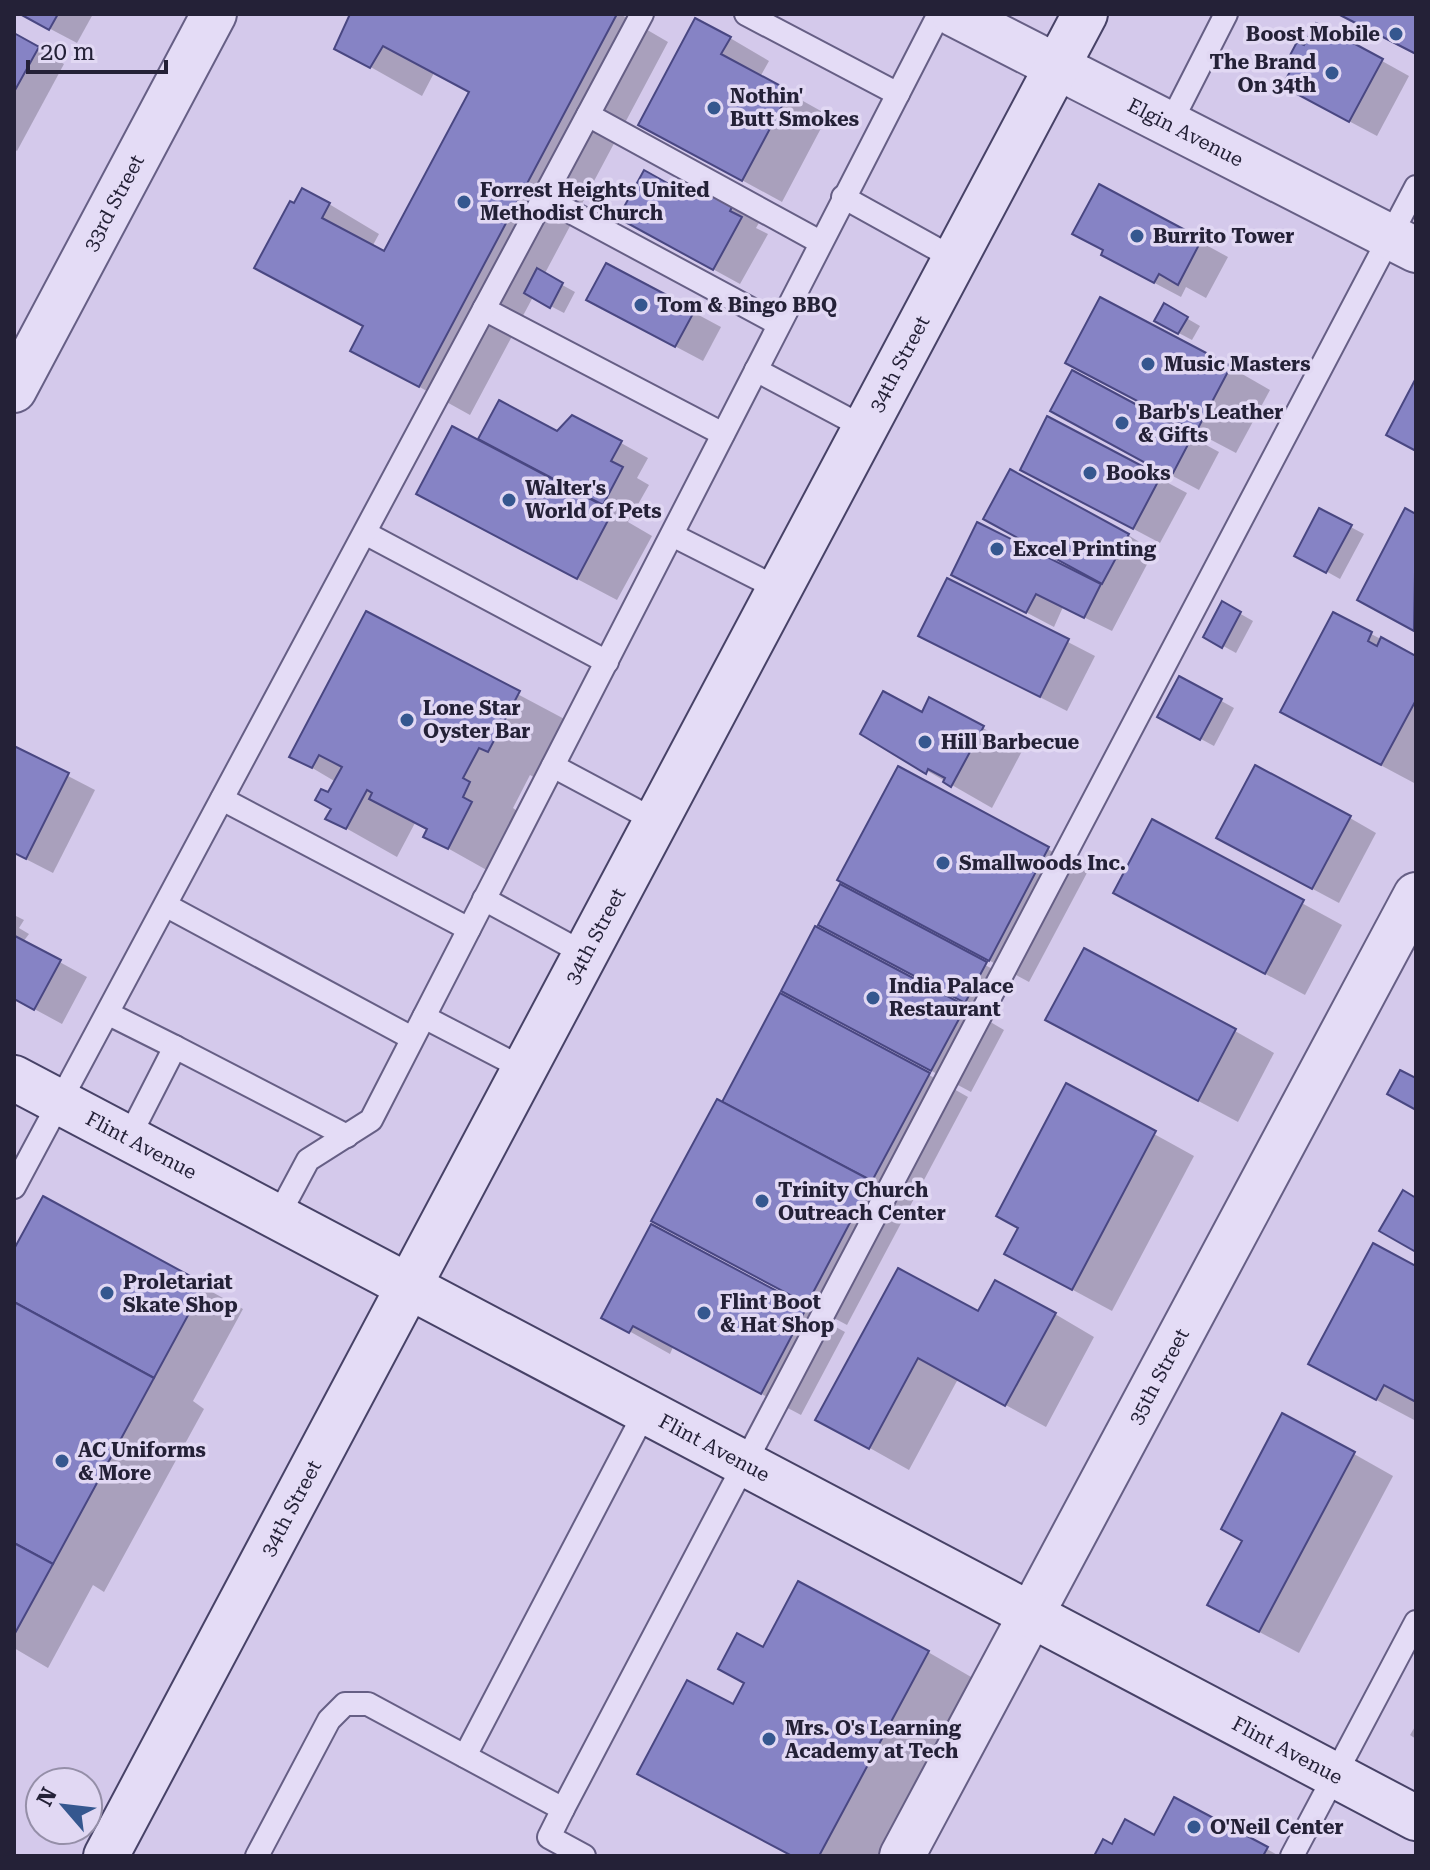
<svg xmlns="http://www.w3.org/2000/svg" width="1430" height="1870" font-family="'Roboto Serif',serif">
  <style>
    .shadow { fill: #0003 }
    .building { fill: #8683c5; stroke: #494782; stroke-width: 2 }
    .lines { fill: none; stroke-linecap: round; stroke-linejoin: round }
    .lane-casing { stroke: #665f85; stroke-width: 26 }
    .street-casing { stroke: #665f85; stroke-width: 48 }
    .secondary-casing { stroke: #474267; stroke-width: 48 }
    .lane { stroke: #e4dcf6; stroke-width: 22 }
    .street { stroke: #e4dcf6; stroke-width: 44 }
    .secondary { stroke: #e4dcf6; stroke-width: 44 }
    .poi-dot { fill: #35578f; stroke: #e1d8f3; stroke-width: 3 }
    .labels { text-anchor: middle; stroke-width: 7; stroke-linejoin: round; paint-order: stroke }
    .poi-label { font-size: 20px; font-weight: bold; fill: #242137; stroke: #e1d8f3; text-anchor: start }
    .street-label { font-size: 20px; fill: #242137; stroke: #e1d8f3 }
  </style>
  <rect width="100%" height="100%" fill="#d4c9eb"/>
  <g class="shadow">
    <polygon points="22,14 93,14 77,43"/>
    <polygon points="354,14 620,14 668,42 544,275 575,292 564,313 533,297 470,415 353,350 365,327 257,267 329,204 379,234 372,247 385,253 471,93 434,73 422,96 337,48"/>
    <polygon points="1339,14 1416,14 1416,55 1352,22"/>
    <polygon points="14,35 64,64 17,151 14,149"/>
    <polygon points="730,38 769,61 760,77 828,115 782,202 641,125"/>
    <polygon points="1382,61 1409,76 1377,136 1311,101"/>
    <polygon points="695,184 760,221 756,228 768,234 740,284 647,233 688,196"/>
    <polygon points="1100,187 1228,257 1206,298 1186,287 1181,297 1130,270"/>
    <polygon points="607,266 721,327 703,361 616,315"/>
    <polygon points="1164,305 1200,326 1192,340 1156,321"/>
    <polygon points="1230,367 1270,390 1236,453 1107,385"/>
    <polygon points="1073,373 1219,452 1199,490 1079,426"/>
    <polygon points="500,403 558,434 621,443 648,458 637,478 649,485 628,522 652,536 617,600 458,516 479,442"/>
    <polygon points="1048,419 1187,493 1160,543 1049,484"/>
    <polygon points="1320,511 1364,534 1340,579 1297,555"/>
    <polygon points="1406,511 1416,516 1416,631 1386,615"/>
    <polygon points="986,519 1128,535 1154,551 1112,631 1063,607 1054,627 953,574 1079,576 1080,572"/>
    <polygon points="948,580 1095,656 1067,711 947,650"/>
    <polygon points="1223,604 1253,621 1236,653 1205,636"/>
    <polygon points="367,614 570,722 539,780 530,775 513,808 520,813 499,877 426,836 428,831 415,823 397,857 328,818 333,809 329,795 336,782 292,756"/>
    <polygon points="1334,614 1416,658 1416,784 1322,734"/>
    <polygon points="1180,678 1234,708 1214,746 1160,717"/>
    <polygon points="983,728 1022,751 992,808 863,734"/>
    <polygon points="14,748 95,790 53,873 14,853"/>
    <polygon points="899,768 1088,871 1029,982 879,901"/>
    <polygon points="1350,818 1376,833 1339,903 1245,853"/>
    <polygon points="1153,822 1342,925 1305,995 1155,915"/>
    <polygon points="840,887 1013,980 993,1017 847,940"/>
    <polygon points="14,915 24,920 19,928 29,934 23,942 87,977 62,1024 14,998"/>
    <polygon points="965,1007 1004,1030 971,1092 823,1013"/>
    <polygon points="1235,1031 1274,1053 1238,1122 1087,1042"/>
    <polygon points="929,1075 968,1097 847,1325 693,1243 723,1104"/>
    <polygon points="1067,1086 1194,1156 1112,1311 1047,1276 1020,1228"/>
    <polygon points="43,1199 243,1309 193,1401 204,1409 104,1592 93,1585 48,1668 14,1648 14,1253"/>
    <polygon points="652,1227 845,1332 801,1415 673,1347 670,1354 604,1317"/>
    <polygon points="1416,1268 1416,1421 1350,1386"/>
    <polygon points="978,1314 1055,1314 1094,1337 1046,1427 958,1379 909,1470 818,1419"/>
    <polygon points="1354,1454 1393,1476 1299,1653 1250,1627 1244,1540"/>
    <polygon points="764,1649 928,1652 978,1681 885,1856 792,1856 691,1802"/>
    <polygon points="1416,1725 1416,1739 1410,1735"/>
    <polygon points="1155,1837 1267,1849 1279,1856 1096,1856 1112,1847"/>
  </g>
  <g class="building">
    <polygon points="20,14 58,14 49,30"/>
    <polygon points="350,14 617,14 419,387 350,351 363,326 254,268 290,201 294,203 302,188 330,203 322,218 384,251 469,92 383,46 370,68 334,49"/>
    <polygon points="1338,14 1416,14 1416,54"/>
    <polygon points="695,18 731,37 721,54 790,91 742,181 638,125"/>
    <polygon points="1316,23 1383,59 1349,122 1282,86 1296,61 1289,57 1297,42 1304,45"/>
    <polygon points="14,33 39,47 14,92"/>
    <polygon points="644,170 687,194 694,181 734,203 730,211 742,217 713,270 618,218"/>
    <polygon points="1099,184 1202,239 1178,285 1159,274 1154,283 1101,255 1103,250 1072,234"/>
    <polygon points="606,263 695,310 675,347 586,300"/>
    <polygon points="537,268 563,283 550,308 524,293"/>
    <polygon points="1100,297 1231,366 1196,432 1065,363"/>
    <polygon points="1164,303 1188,317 1178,334 1154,321"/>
    <polygon points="1072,370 1193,435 1171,477 1050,411"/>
    <polygon points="1416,378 1416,451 1386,435"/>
    <polygon points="499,400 557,431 572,415 622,441 611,461 623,467 603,505 478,439"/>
    <polygon points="1047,416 1161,476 1133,529 1020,470"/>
    <polygon points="452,426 613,511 577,579 416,494"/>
    <polygon points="1010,469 1129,534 1102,584 983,519"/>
    <polygon points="1319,508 1352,525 1326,573 1294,556"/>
    <polygon points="1405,508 1416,514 1414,631 1357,600"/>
    <polygon points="977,522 1101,584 1084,618 1036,594 1026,613 951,575"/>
    <polygon points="947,578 1069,639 1040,697 918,636"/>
    <polygon points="1222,601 1241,612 1222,648 1203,637"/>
    <polygon points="366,611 520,691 488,752 479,748 463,778 470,782 463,797 472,802 448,849 423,837 427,829 369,799 372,793 367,790 346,829 325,819 331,809 315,800 321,789 328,792 342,767 319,755 312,768 289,757"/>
    <polygon points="1333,612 1372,632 1368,641 1377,646 1381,637 1416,656 1416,700 1381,765 1280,712"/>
    <polygon points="1179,676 1222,699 1200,740 1157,717"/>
    <polygon points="883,691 922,712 929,697 984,726 951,787 943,782 945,778 928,769 926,774 860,734"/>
    <polygon points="14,746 69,773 26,859 14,853"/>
    <polygon points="1255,765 1351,816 1312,889 1216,838"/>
    <polygon points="898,766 1049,847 989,961 837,880"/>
    <polygon points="1152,819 1304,900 1265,974 1113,893"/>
    <polygon points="840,884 987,962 965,1003 818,925"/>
    <polygon points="815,926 966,1006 931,1071 781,991"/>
    <polygon points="15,936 61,960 34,1010 14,999"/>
    <polygon points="1084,948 1236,1029 1198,1101 1045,1020"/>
    <polygon points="780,993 930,1073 872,1181 722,1102"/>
    <polygon points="1400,1070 1416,1078 1416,1110 1387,1094"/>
    <polygon points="1066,1083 1156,1131 1072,1290 1004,1254 1018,1228 996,1216"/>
    <polygon points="717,1099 872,1181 807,1304 651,1221"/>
    <polygon points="1403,1190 1416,1198 1416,1252 1379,1231"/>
    <polygon points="43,1196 205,1284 154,1378 14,1302 14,1249"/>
    <polygon points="651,1224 807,1307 761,1394 633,1326 629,1333 601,1318"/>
    <polygon points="1373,1243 1416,1266 1416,1402 1384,1385 1376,1400 1308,1364"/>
    <polygon points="898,1268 978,1311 995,1280 1056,1313 1005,1406 918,1358 869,1449 815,1420"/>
    <polygon points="14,1302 154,1378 53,1564 14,1543"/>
    <polygon points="1282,1413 1355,1452 1259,1632 1207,1605 1242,1541 1221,1529"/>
    <polygon points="14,1543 53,1564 14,1635"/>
    <polygon points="798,1581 929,1651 819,1856 792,1856 637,1774 687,1680 733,1704 744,1683 718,1669 737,1633 763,1647"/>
    <polygon points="1174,1797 1268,1847 1263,1856 1094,1856 1103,1839 1112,1844 1125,1819 1154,1835"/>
  </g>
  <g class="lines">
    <defs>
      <g id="lane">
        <polyline points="746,14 898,94"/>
        <polyline points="588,115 820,242"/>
        <polyline points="1170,124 1226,14"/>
        <polyline points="543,197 777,323"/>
        <polyline points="843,197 955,259"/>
        <polyline points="484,309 723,434"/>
        <polyline points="756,370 865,428"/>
        <polyline points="365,533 607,662"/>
        <polyline points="672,535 779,589"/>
        <polyline points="553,766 656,821"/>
        <polyline points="222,799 469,929"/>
        <polyline points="484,899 585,954"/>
        <polyline points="167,906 412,1038"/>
        <polyline points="109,1014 175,1047"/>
        <polyline points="424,1017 524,1069"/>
        <polyline points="128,1139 175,1047 347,1136"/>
        <polyline points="14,1187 642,14"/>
        <polyline points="277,1218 308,1160 371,1120 939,14"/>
        <polyline points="465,1756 645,1412"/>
        <polyline points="563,1809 1416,187"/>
        <polyline points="257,1856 329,1720 345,1704 368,1704 563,1809 549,1837 584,1856"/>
        <polyline points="1292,1856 1416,1622"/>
      </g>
      <g id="street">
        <path id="s1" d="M954,14L1416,250"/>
        <path id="s2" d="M14,390L214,14"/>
        <path id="s3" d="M902,1856L1416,895"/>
      </g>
      <g id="secondary">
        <path id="s4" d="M14,1078L1416,1818"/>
        <path id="s5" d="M106,1856L1085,14"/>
      </g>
    </defs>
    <use href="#lane" class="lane-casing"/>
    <use href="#street" class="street-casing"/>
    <use href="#secondary" class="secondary-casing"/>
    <use href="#lane" class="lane"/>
    <use href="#street" class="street"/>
    <use href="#secondary" class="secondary"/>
  </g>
  <g class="poi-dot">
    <circle cx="1396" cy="34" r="8"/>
    <circle cx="1332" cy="73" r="8"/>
    <circle cx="714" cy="108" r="8"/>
    <circle cx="464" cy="202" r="8"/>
    <circle cx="1137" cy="236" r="8"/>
    <circle cx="641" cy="305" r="8"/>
    <circle cx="1148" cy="364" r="8"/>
    <circle cx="1122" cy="423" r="8"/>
    <circle cx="1090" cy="473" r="8"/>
    <circle cx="509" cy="500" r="8"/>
    <circle cx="997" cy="549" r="8"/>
    <circle cx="407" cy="720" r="8"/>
    <circle cx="925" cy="742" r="8"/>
    <circle cx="943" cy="863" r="8"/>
    <circle cx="873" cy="998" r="8"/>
    <circle cx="762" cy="1201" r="8"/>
    <circle cx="107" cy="1293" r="8"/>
    <circle cx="704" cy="1313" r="8"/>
    <circle cx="62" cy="1461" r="8"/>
    <circle cx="769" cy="1739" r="8"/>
    <circle cx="1194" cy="1827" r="8"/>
  </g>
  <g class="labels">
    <g class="poi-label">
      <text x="1380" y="41" text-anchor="end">Boost Mobile</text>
      <text x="1316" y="69" text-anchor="end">The Brand<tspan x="1316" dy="23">On 34th</tspan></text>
      <text x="730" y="103">Nothin'<tspan x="730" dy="23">Butt Smokes</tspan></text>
      <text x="480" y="197">Forrest Heights United<tspan x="480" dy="23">Methodist Church</tspan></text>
      <text x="1153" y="243">Burrito Tower</text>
      <text x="657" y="312">Tom &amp; Bingo BBQ</text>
      <text x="1164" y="371">Music Masters</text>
      <text x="1138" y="419">Barb's Leather<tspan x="1138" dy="23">&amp; Gifts</tspan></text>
      <text x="1106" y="480">Books</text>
      <text x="525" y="495">Walter's<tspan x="525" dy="23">World of Pets</tspan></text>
      <text x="1013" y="556">Excel Printing</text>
      <text x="423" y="715">Lone Star<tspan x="423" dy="23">Oyster Bar</tspan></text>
      <text x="941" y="749">Hill Barbecue</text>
      <text x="959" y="870">Smallwoods Inc.</text>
      <text x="889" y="993">India Palace<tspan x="889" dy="23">Restaurant</tspan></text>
      <text x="778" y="1197">Trinity Church<tspan x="778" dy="23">Outreach Center</tspan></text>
      <text x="123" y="1289">Proletariat<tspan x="123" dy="23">Skate Shop</tspan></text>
      <text x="720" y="1309">Flint Boot<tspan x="720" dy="23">&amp; Hat Shop</tspan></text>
      <text x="78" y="1457">AC Uniforms<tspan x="78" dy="23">&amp; More</tspan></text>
      <text x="785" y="1735">Mrs. O's Learning<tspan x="785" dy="23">Academy at Tech</tspan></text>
      <text x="1210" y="1834">O'Neil Center</text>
    </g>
    <g class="street-label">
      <text dy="7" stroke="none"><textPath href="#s1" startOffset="260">Elgin Avenue</textPath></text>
      <text dy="7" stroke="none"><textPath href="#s2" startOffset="212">33rd Street</textPath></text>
      <text dy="7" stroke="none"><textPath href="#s5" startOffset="1690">34th Street</textPath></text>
      <text dy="7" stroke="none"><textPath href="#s5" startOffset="1042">34th Street</textPath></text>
      <text dy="7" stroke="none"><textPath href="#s4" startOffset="144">Flint Avenue</textPath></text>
      <text dy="7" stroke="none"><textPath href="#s3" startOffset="544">35th Street</textPath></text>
      <text dy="7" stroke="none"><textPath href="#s4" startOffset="792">Flint Avenue</textPath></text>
      <text dy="7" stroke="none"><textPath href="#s5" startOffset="394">34th Street</textPath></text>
      <text dy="7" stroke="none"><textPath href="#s4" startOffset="1440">Flint Avenue</textPath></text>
    </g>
  </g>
  <rect width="1430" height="1870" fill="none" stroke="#242137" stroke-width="32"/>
  <g transform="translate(64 1806) rotate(298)"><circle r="38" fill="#e1d8f3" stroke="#958fa8" stroke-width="2"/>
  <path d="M0-6L14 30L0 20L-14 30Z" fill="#35578f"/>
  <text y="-12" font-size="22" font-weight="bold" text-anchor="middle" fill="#242137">N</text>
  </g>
  <path d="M28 60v12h138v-12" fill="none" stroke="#242137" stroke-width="4"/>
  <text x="40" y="60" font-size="24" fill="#242137" stroke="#e1d8f3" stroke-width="6" paint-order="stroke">20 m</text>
</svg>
